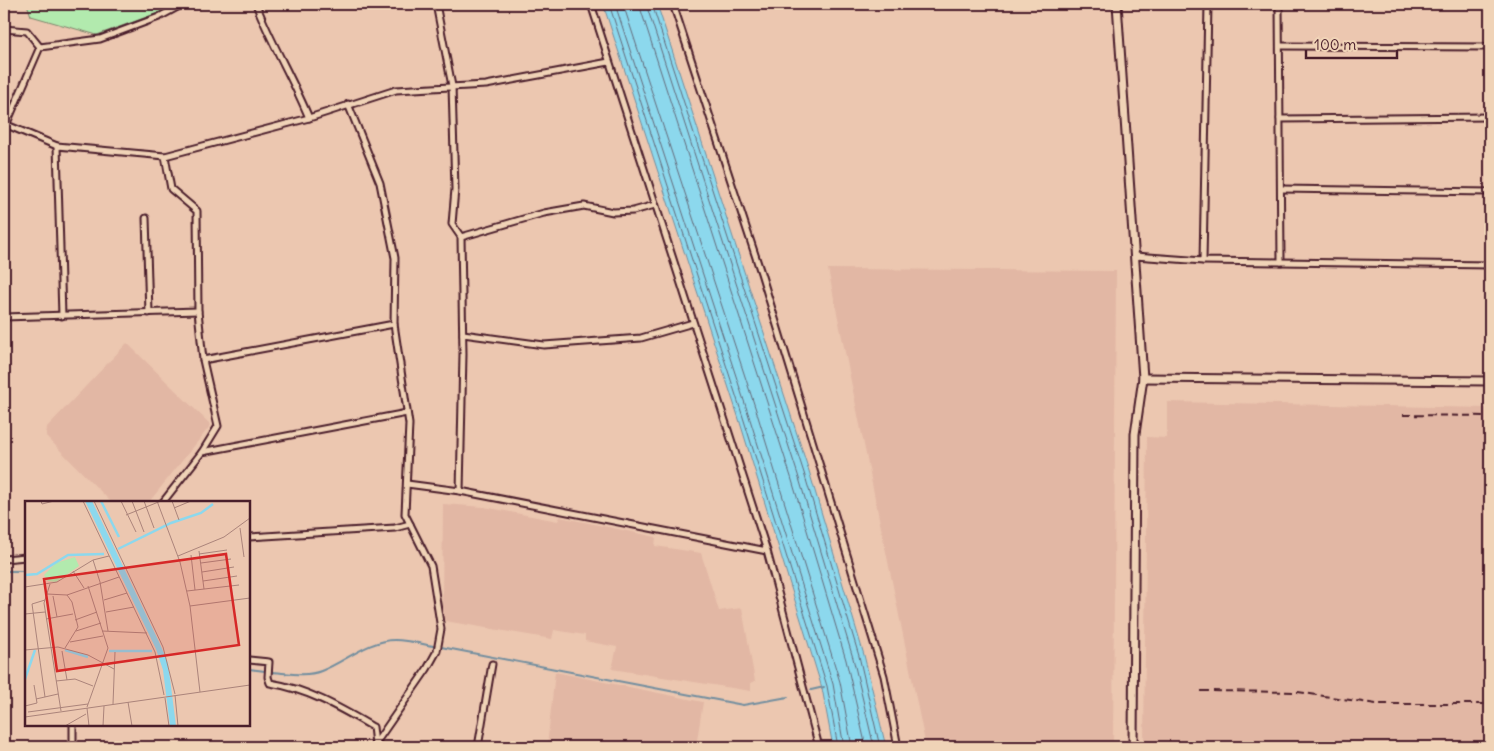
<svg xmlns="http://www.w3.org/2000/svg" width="1494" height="751" font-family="Delius,sans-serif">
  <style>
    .built { fill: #e2b7a4 }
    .green { fill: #b2eaae; stroke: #7e846c }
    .water { fill: #8cd8ed; stroke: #728e9f }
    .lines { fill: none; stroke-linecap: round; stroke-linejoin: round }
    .shore { stroke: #646979; stroke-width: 1 }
    .stream { stroke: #728e9f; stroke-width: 2 }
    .street-casing { stroke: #4a1f2b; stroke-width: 9 }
    .secondary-casing { stroke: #4a1f2b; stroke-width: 11 }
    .street { stroke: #f0d3b7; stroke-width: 5 }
    .secondary { stroke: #f0d3b7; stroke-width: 7 }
    .rail { stroke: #4a1f2b; stroke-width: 2; stroke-dasharray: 8 4; stroke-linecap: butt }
    .inset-river { fill: none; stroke: #8cd8ed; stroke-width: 2.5 }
    .inset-road { fill: none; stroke: #ab847b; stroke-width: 1 }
    .view { fill: #d62828; fill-opacity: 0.15; stroke: #d62828; stroke-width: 2.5 }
    .inset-edge { fill: none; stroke: #4a1f2b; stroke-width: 2.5 }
  </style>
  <rect width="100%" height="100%" fill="#ecc7b0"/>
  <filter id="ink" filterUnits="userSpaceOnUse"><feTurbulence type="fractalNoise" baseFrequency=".02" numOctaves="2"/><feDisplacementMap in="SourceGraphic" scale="10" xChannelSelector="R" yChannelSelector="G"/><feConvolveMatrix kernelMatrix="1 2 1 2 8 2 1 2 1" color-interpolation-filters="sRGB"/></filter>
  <g filter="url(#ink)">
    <g class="built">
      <polygon points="828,269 1116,271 1113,747 926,747"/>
      <polygon points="127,343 211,425 149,502 111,502 46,436 47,427"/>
      <polygon points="1167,402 1490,408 1490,747 1144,747 1147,437 1167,438"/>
      <polygon points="443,504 484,507 558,521 560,517 656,537 655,546 701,553 719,611 742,608 755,681 751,683 751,691 612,669 617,647 585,641 585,635 554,630 552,639 445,621 442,609"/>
      <polygon points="555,672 703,702 696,747 547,747"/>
    </g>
    <polygon class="green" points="27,4 176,4 166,10 97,35 31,16"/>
    <polygon class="water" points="603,4 657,4 809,471 864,655 886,747 833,747 822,688 738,416"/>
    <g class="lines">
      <g class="shore">
        <polyline points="609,4 742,414 827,686 838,747"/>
        <polyline points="615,4 748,413 833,684 844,747"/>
        <polyline points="623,4 756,410 840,682 852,747"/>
        <polyline points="639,4 791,477 846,660 866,747"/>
        <polyline points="646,4 798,475 853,658 874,747"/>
        <polyline points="652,4 804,473 859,656 880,747"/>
      </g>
      <g class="stream">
        <polyline points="4,571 26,571"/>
        <polyline points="441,647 743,705 788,697"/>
        <polyline points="249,669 265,671"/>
        <path d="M272,672C287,673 306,677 321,671C345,662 368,640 395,640C408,640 421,644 433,646"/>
        <polyline points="811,690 824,687"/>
      </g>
      <defs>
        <g id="street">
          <path d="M256,4C271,43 293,79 309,118"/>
          <polyline points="436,4 452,86 455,189 452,224 461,237 463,354 460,491"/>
          <polyline points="591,4 767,551 819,747"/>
          <polyline points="673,4 761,273 884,676 898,747"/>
          <polyline points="1279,4 1281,262"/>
          <polyline points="4,29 27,31 40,47"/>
          <polyline points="1280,46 1490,47"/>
          <polyline points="40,47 100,39 159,17 183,4"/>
          <polyline points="348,104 380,183 395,258 394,324 409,424 405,514 431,566 441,629 437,651 427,669 373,747"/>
          <polyline points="1280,119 1490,117"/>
          <polyline points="7,125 57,146 165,156 309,118 396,90 486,85 609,62"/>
          <polyline points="4,130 40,47"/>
          <polyline points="57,146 62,316"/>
          <polyline points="1281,189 1490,192"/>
          <polyline points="146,218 149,313"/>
          <polyline points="461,237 544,213 584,206 613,212 633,211 655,205"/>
          <polyline points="1135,256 1203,261 1490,265"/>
          <polyline points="1203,261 1208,4"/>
          <polyline points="4,317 198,311"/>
          <polyline points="463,334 544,345 641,338 693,323"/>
          <polyline points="203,360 394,324"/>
          <polyline points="202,452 407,413"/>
          <polyline points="407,484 460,491 767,551"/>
          <polyline points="163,502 202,452 218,426 203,360 198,311 197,211 171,189 165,156"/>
          <polyline points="249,537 395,528 410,524"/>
          <polyline points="4,559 26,557"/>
          <path d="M249,660L269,662L268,677L270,683C308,689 340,708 373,727L375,744L380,747"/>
          <polyline points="73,725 73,747"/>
          <polyline points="478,747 492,664"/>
        </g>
        <g id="secondary">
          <polyline points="1117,4 1143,378 1135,434 1133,747"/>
          <polyline points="1143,378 1490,381"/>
        </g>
      </defs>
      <use href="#street" class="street-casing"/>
      <use href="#secondary" class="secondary-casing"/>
      <use href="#street" class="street"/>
      <use href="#secondary" class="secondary"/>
      <g class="rail">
        <polyline points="1403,415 1490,416"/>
        <polyline points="1201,691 1298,692 1376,704 1490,704"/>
      </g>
    </g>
  </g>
  <g transform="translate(25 501)">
    <rect width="225" height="225" fill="#ecc7b0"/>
    <path d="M50,56L54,65L31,81L23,80L19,74L31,62Z" fill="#b2eaae"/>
    <path d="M60,0H67L135,143L143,162L151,225H145L138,169L131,148Z" fill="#8cd8ed"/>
    <path class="inset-river" d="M76,0L94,36M93,48L146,22L176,12L188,3M0,74L12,73L43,54L79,53M40,149L63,156M84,150H127M0,178L10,149"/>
    <path class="inset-road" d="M16,0L17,3L29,0M58,0L130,151L139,194M69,0L138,146L150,193M96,0L111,31M107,0L119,31M119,0L129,27M132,0L155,61L165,105M147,0L154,19M149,7L166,0M101,14L136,0M215,27L219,56M174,50L179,88M174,53L202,49M166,54L170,89M153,55L199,36L225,17M68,59L75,81L83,130M176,62L206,58M48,70L59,87M177,71L209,66M178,80L212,75M25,83L19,102L36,210M0,86L32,81L68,59L84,55M162,90L214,84M22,93L42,94L94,76M28,95L32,116M20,99L7,103L20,196M79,99L102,92M81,111L109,106M0,113L20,111M21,118L48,113M50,119L72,111M51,130L76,122M77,130L122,132M45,141L78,135M40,147L53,126L47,101L42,94M0,149L33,146L63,154L89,168M37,150L42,179M31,180L50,178L68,185M175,191L165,105L225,97M150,194L153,225M140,197L144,225M11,198L33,193M103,201L107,225M88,203L90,151M0,205L12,202L9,184M62,206L83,147L63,85M62,207L64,225M3,211L63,203M0,216L225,184M40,225L61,213M78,225L79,205"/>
    <path class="view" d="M201,53L214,144L32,170L19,78Z"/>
    <rect width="225" height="225" class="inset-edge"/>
  </g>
  <rect width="1494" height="751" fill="none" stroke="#f0d3b7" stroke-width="20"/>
  <rect x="10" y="10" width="1474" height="731" fill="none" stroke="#4a1f2b" stroke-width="2" filter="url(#ink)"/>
  <path d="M1306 50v8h91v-8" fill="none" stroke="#4a1f2b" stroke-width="2.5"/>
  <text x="1314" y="50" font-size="15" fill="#4a1f2b" stroke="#f0d3b7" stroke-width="4" paint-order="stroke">100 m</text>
</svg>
